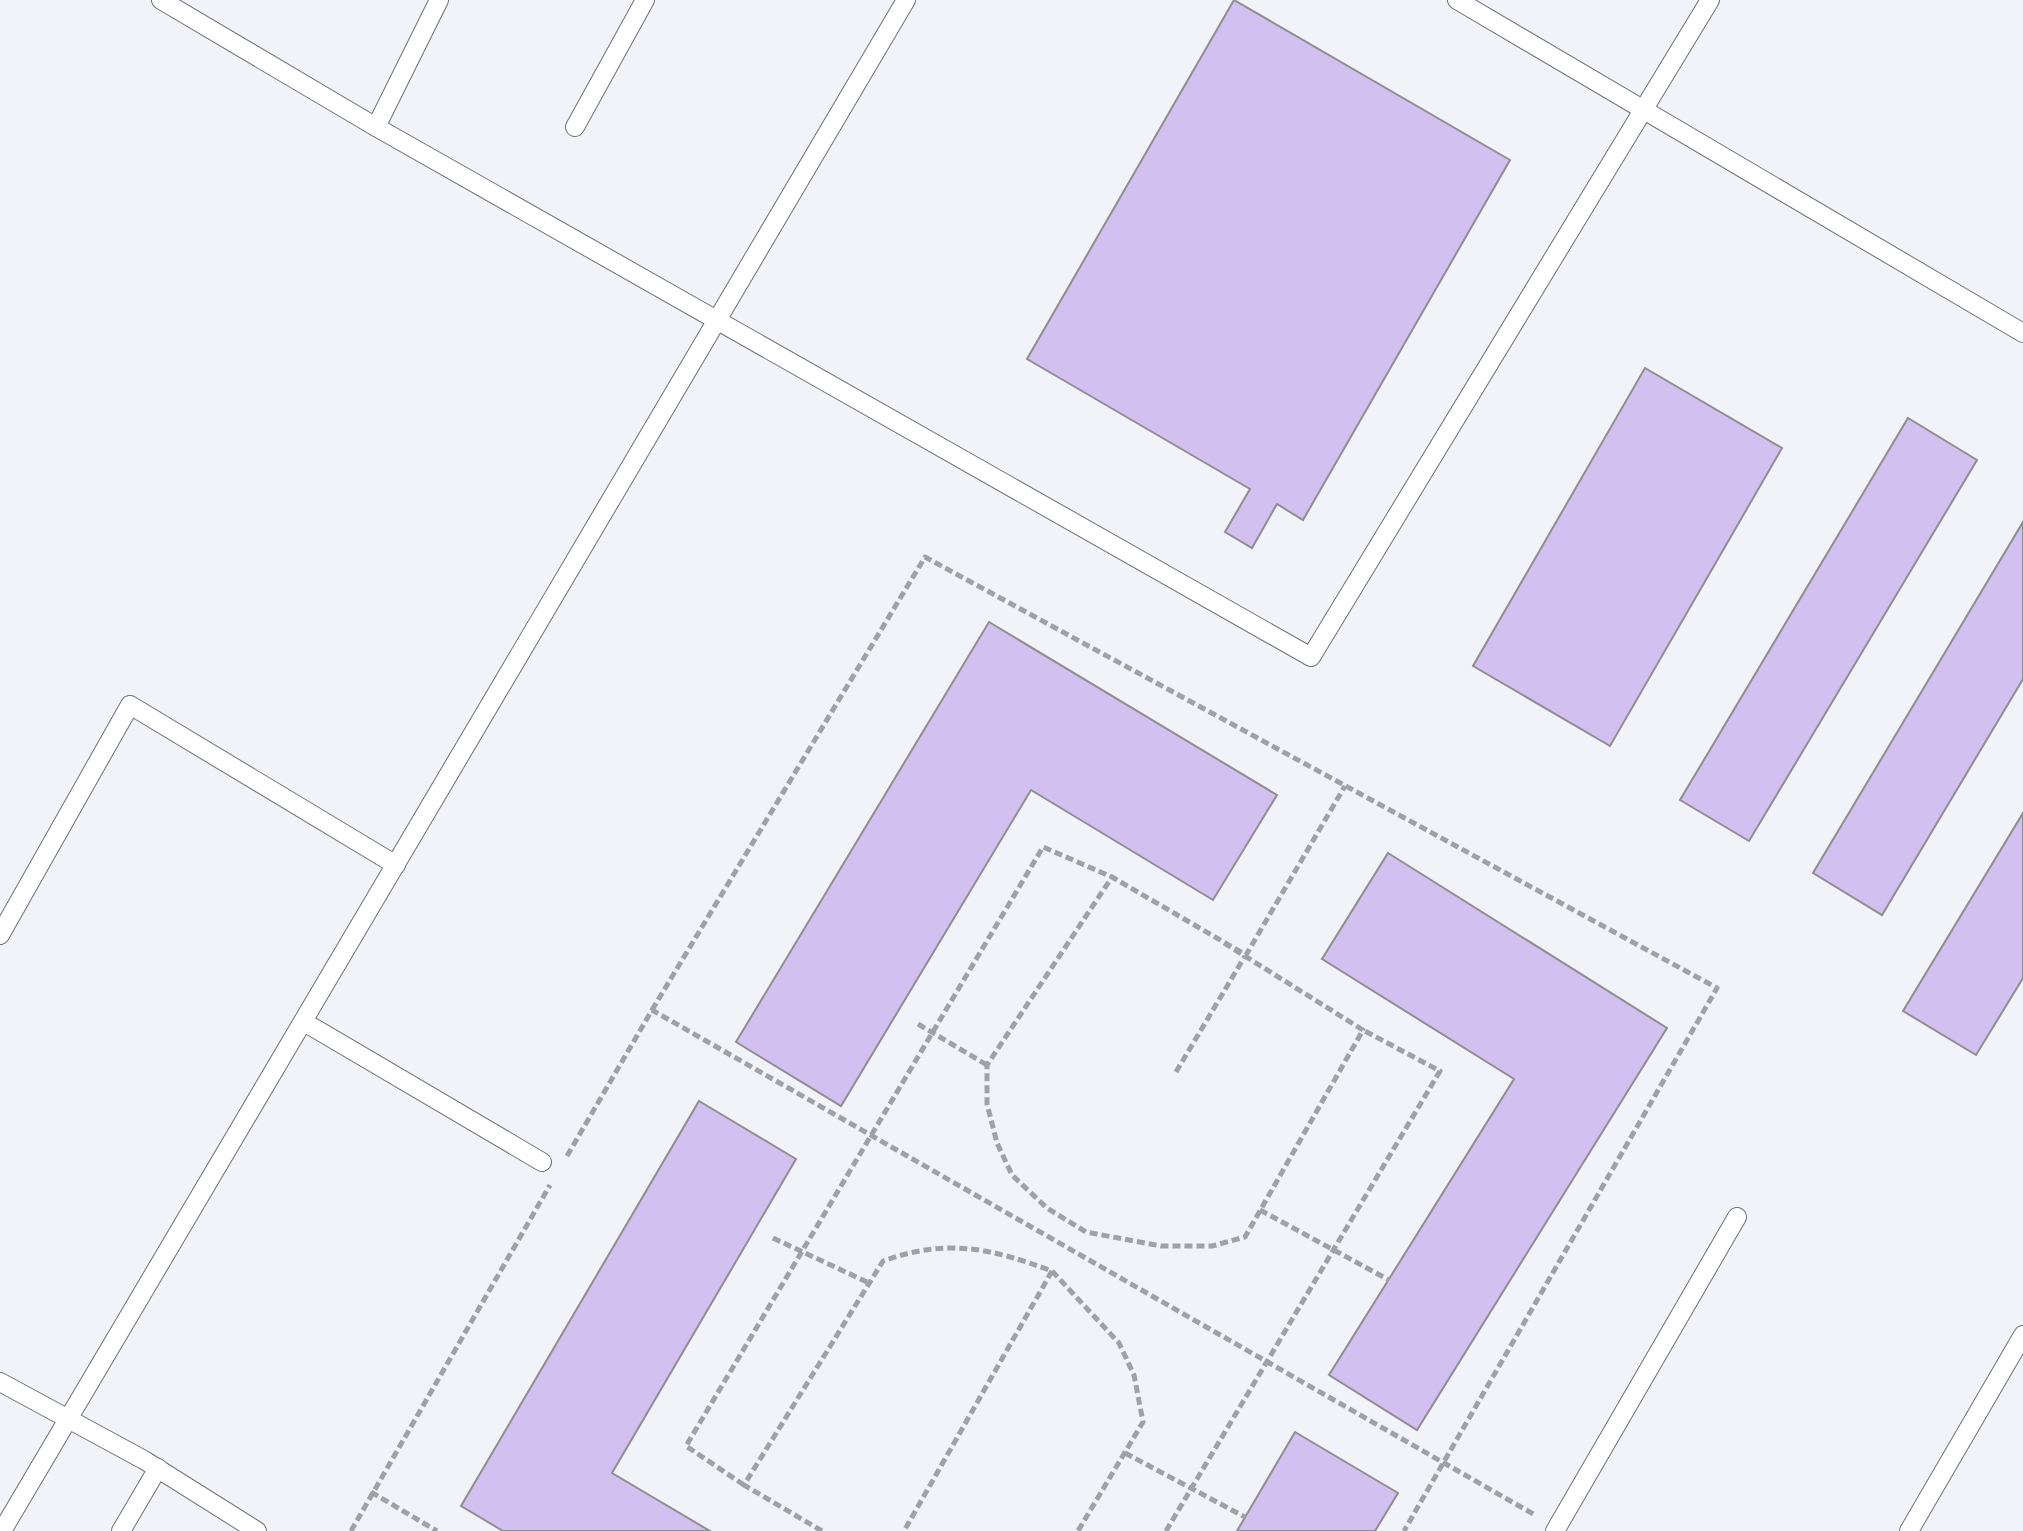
<svg xmlns="http://www.w3.org/2000/svg" width="2023" height="1531" font-family="Commissioner,sans-serif">
  <style>
    .building { fill: #d2c1f0; stroke: #8e8d91; stroke-width: 2 }
    .lines { fill: none; stroke-linecap: round; stroke-linejoin: round }
    .service-casing { stroke: #6f7074; stroke-width: 20 }
    .path { stroke: #a0a1a5; stroke-width: 5; stroke-dasharray: 8 4; stroke-linecap: butt }
    .service { stroke: #fff; stroke-width: 18 }
  </style>
  <rect width="100%" height="100%" fill="#f2f3f8"/>
  <g class="building">
    <polygon points="1234,0 1510,160 1303,520 1277,504 1252,548 1225,532 1250,489 1027,359"/>
    <polygon points="1645,368 1782,448 1610,746 1473,666"/>
    <polygon points="1908,418 1977,460 1749,841 1680,800"/>
    <polygon points="2023,522 2023,679 1882,915 1813,873"/>
    <polygon points="989,622 1277,795 1213,900 1031,790 841,1106 736,1042"/>
    <polygon points="2023,813 2023,978 1976,1055 1903,1011"/>
    <polygon points="1388,853 1667,1028 1417,1430 1329,1375 1514,1079 1322,959"/>
    <polygon points="699,1101 796,1159 612,1473 710,1531 503,1531 461,1506"/>
    <polygon points="1295,1432 1398,1493 1375,1531 1237,1531"/>
  </g>
  <g class="lines">
    <defs>
      <g id="service">
        <polyline points="161,0 376,127 1311,657 1710,0"/>
        <polyline points="1457,0 2023,333"/>
        <polyline points="376,127 439,0"/>
        <polyline points="575,127 645,0"/>
        <polyline points="0,935 130,705 396,865"/>
        <polyline points="304,1022 542,1162"/>
        <polyline points="0,1382 144,1460 257,1531"/>
        <polyline points="2,1531 906,0"/>
        <polyline points="121,1531 158,1468"/>
        <polyline points="1555,1531 1737,1217"/>
        <polyline points="1909,1531 2023,1335"/>
      </g>
    </defs>
    <use href="#service" class="service-casing"/>
    <g class="path">
      <polyline points="1224,943 1363,1030 1245,1237 1212,1246 1161,1246 1086,1232 1047,1208 1012,1175 997,1143 987,1104 987,1065 1112,877 1246,955 1345,786"/>
      <polyline points="652,1010 925,557 1717,988 1404,1531"/>
      <polyline points="918,1024 987,1065"/>
      <polyline points="1176,1072 1245,956"/>
      <polyline points="567,1156 652,1010 1535,1515"/>
      <polyline points="1260,1210 1389,1280"/>
      <polyline points="773,1238 867,1282"/>
      <polyline points="1052,1271 1119,1343 1134,1375 1143,1422 1078,1531"/>
      <polyline points="1125,1453 1245,1517"/>
      <polyline points="744,1485 686,1446 1043,847 1112,877"/>
      <polyline points="371,1492 437,1531"/>
      <polyline points="351,1531 550,1185"/>
      <path d="M822,1531L744,1485L883,1261C947,1238 990,1248 1052,1271L904,1531"/>
      <polyline points="1166,1531 1440,1071 1363,1030"/>
    </g>
    <use href="#service" class="service"/>
  </g>
</svg>
